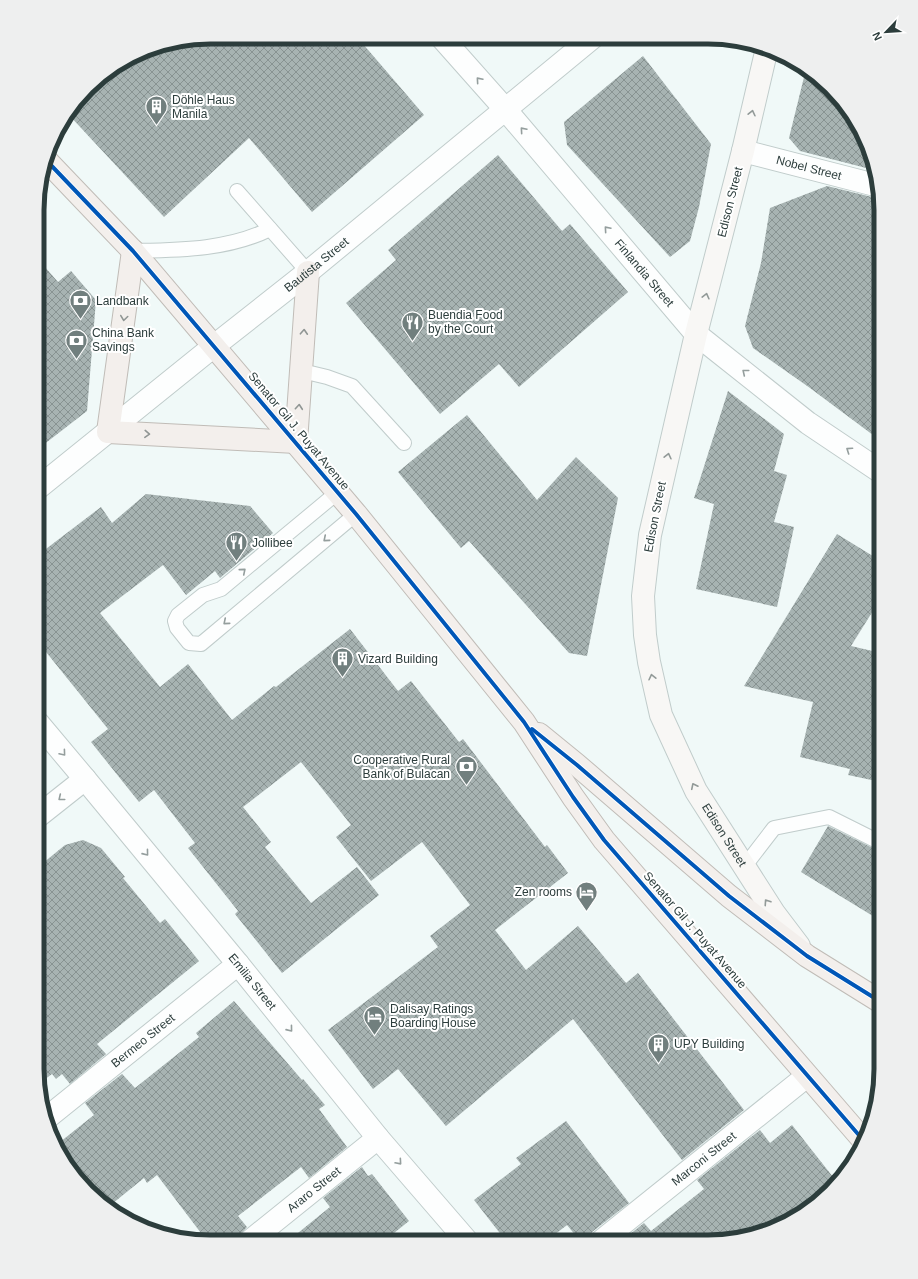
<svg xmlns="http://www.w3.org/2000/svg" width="918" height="1279" font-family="Arial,sans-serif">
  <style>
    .building { fill: url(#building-cross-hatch) }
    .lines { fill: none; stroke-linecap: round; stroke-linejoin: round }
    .service-casing { stroke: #c0cccb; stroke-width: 16 }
    .minor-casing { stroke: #c0cccb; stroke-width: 24 }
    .tertiary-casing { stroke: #c0cccb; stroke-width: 24 }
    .secondary-casing { stroke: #c0cccb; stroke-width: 24 }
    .primary-casing { stroke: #c0bcb7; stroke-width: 24 }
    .service { stroke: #fdfefe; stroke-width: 14 }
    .minor { stroke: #fdfefe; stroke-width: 22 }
    .tertiary { stroke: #fdfefe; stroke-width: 22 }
    .secondary { stroke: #f8f7f5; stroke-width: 22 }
    .primary { stroke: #f3efec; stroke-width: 22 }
    .cycleway-casing { stroke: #fff; stroke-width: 6 }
    .cycleway { stroke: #0057b8; stroke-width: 4 }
    .oneway { stroke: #949e9d }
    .oneway2 { stroke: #929a98 }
    .oneway3 { stroke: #909694 }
    .labels { text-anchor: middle; stroke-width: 4; stroke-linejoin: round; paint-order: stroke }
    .poi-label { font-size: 12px; fill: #2c3d3c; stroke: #fff; text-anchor: start }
    .street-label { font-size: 12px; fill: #2c3d3c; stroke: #fff }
    .rim { fill: none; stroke: #2c3d3c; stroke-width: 5 }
  </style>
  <defs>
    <pattern id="building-cross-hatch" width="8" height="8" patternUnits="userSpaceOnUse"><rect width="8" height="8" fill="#a7b3b2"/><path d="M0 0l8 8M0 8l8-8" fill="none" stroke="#889392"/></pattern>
  </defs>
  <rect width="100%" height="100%" fill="#f0f9f8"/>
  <g class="building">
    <polygon points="210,37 357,37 424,115 312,212 249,138 164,217 68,114 96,80 154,46"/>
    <polygon points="643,56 711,144 699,207 690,241 670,257 567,145 564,122"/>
    <polygon points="806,69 813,73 863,134 872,171 866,170 870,169 800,151 789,138"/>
    <polygon points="498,155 562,231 570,224 628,292 519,387 499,364 440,414 346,303 396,260 388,250"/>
    <polygon points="827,186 872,197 878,197 881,210 881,441 810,388 753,348 745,326 761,263 770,208"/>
    <polygon points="38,259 58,282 71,271 96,300 87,411 38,449"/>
    <polygon points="728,391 784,434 774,471 787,475 774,522 794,527 777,607 696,589 714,504 694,498"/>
    <polygon points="467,415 537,500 576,457 618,498 587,656 569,653 469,541 461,548 398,472"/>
    <polygon points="146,494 250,506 273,533 220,578 215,571 186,595 163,565 100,613 160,687 188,664 232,720 274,686 276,687 350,629 398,691 411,681 459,742 463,739 545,847 547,845 568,873 495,930 526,970 578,926 626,983 638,973 744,1110 682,1160 573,1019 446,1126 398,1069 373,1089 328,1030 438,947 430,936 470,905 422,842 371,881 336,837 351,825 301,762 243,807 271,842 265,847 311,903 357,867 379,895 282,973 235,914 238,911 188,848 195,843 154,790 139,802 91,742 108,729 38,642 38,555 101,507 112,523"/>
    <polygon points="837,534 881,561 881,598 851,646 881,653 881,782 848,775 850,769 800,757 813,702 744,686"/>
    <polygon points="828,826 881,852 881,921 801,872"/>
    <polygon points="83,840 101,848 125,877 123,878 160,923 165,919 199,961 97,1044 106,1054 70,1084 62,1074 56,1079 52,1074 40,1083 37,1069 37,868 65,845"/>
    <polygon points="234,1001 302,1080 303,1079 325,1105 319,1109 347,1147 309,1178 301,1167 238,1216 247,1227 239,1236 238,1241 207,1241 157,1175 147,1183 144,1178 107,1208 105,1206 55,1146 94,1115 85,1103 122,1074 135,1088 199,1037 196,1033"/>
    <polygon points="566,1121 629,1203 592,1232 589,1237 588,1242 581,1242 567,1225 545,1242 506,1241 474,1200 521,1164 516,1158"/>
    <polygon points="792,1125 837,1182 822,1199 784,1224 708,1242 620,1242 644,1223 651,1231 704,1189 697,1180 760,1130 770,1143"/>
    <polygon points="362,1167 368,1176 372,1174 409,1221 384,1241 288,1241 330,1207 323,1198"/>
  </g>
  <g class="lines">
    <defs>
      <g id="service">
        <polyline points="237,191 308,272"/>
        <path d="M133,251C179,250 228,250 270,229"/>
        <polyline points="302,371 327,377 352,386 404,443"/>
        <polyline points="338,492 221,589 203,595 178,615 175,621 177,628 189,643 201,644 356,514"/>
        <polyline points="744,867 774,828 829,817 881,843"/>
      </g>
      <g id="minor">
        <path id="s1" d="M743,151L875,185"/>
        <polyline points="696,334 808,423 881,472"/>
        <polyline points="37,817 85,779"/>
        <path id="s2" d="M48,1117L238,964"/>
        <path id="s3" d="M250,1241L378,1138"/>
        <path id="s4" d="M600,1242L807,1076"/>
      </g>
      <g id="tertiary">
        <path id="s5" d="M442,38L505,109L696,334"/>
        <path id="s6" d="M38,488L214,346L308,272L592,38"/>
        <path id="s7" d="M38,723L85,779L238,964L378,1138L467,1241"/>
      </g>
      <g id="secondary">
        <path id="s8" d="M767,48L743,151L696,334L650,535L643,596L645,635L649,662L661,715L696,791L774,913L799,946"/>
      </g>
      <g id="primary">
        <polyline points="47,161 133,251 356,514 524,722 573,797 604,840 864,1141"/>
        <polyline points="133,251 108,432 296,442"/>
        <polyline points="296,442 308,272"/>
        <polyline points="539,734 577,765 729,896 807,956 881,1002"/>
      </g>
    </defs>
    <use href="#service" class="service-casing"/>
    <use href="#minor" class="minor-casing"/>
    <use href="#tertiary" class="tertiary-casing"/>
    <use href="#secondary" class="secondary-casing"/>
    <use href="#primary" class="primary-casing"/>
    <use href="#service" class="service"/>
    <use href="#minor" class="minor"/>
    <use href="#tertiary" class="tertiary"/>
    <use href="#secondary" class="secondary"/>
    <use href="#primary" class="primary"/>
    <defs>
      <g id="cycleway">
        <polyline points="47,161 133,251 356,514 524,722 573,797 604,840 864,1141"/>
        <polyline points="532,729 577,765 729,896 807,956 881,1002"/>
      </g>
    </defs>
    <use href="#cycleway" class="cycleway-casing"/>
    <use href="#cycleway" class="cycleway"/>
  </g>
  <defs><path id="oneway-chevron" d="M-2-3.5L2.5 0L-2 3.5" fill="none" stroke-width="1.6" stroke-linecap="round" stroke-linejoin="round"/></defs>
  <g class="oneway">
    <use href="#oneway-chevron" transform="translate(479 80) rotate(-131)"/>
    <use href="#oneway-chevron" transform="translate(523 130) rotate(-131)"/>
    <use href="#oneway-chevron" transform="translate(607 229) rotate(-131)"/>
    <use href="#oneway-chevron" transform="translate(745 372) rotate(-141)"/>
    <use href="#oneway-chevron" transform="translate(849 450) rotate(-146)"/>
    <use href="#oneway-chevron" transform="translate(326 539) rotate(140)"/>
    <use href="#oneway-chevron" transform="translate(243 571) rotate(-40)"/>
    <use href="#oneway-chevron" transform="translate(226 622) rotate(140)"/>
    <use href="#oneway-chevron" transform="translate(63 753) rotate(50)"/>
    <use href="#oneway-chevron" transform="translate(61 798) rotate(141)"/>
    <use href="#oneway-chevron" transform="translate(146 853) rotate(51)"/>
    <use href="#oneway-chevron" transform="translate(290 1029) rotate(51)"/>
    <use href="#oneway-chevron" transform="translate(399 1162) rotate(49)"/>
  </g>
  <g class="oneway2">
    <use href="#oneway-chevron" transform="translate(752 113) rotate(-77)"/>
    <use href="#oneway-chevron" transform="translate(706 296) rotate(-76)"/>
    <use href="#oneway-chevron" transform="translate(668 456) rotate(-77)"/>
    <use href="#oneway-chevron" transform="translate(652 677) rotate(-103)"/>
    <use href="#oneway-chevron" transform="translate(694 786) rotate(-116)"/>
    <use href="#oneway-chevron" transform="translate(767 902) rotate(-124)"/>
  </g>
  <g class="oneway3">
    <use href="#oneway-chevron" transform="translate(124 318) rotate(98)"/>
    <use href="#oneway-chevron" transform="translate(304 332) rotate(-87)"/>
    <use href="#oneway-chevron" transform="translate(299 407) rotate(-85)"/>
    <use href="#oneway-chevron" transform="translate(147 434) rotate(3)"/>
  </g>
  <defs>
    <symbol id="building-pin" viewBox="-11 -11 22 30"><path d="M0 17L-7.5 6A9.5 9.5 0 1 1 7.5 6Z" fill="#717f7e" stroke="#fff"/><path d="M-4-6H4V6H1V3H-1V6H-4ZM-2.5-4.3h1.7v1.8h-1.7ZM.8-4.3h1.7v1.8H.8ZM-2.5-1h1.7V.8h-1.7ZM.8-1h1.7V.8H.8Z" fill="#fff"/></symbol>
    <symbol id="bank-pin" viewBox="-11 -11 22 30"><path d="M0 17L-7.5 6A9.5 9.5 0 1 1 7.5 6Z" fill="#717f7e" stroke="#fff"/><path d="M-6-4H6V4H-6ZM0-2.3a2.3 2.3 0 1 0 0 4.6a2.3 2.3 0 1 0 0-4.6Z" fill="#fff"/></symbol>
    <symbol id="restaurant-pin" viewBox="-11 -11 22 30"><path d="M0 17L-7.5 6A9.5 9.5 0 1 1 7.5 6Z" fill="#717f7e" stroke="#fff"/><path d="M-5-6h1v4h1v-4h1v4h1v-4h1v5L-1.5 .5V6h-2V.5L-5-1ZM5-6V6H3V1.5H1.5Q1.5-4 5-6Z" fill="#fff"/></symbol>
    <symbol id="hotel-pin" viewBox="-11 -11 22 30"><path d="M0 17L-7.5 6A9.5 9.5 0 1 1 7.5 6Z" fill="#717f7e" stroke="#fff"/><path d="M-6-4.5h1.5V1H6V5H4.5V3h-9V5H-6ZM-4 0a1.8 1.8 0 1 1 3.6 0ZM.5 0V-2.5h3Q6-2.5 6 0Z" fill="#fff"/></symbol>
  </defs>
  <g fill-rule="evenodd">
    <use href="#building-pin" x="144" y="94" width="25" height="34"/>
    <use href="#bank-pin" x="68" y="288" width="25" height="34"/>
    <use href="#restaurant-pin" x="400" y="310" width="25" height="34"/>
    <use href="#bank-pin" x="64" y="328" width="25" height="34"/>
    <use href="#restaurant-pin" x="224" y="530" width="25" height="34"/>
    <use href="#building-pin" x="330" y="646" width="25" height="34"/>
    <use href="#bank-pin" x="454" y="754" width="25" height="34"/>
    <use href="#hotel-pin" x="574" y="880" width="25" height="34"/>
    <use href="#hotel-pin" x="362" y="1004" width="25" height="34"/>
    <use href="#building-pin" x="646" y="1032" width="25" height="34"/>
  </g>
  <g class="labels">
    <g class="poi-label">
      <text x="172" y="104">Döhle Haus<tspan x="172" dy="14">Manila</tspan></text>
      <text x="96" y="305">Landbank</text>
      <text x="428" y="319">Buendia Food<tspan x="428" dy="14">by the Court</tspan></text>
      <text x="92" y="337">China Bank<tspan x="92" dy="14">Savings</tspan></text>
      <text x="252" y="547">Jollibee</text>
      <text x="358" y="663">Vizard Building</text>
      <text x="450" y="764" text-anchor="end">Cooperative Rural<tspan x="450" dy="14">Bank of Bulacan</tspan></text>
      <text x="572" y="896" text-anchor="end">Zen rooms</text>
      <text x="390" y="1013">Dalisay Ratings<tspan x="390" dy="14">Boarding House</tspan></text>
      <text x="674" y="1048">UPY Building</text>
    </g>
    <g class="street-label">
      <text dy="4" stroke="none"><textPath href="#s1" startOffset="68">Nobel Street</textPath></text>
      <text transform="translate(730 202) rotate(-76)" y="4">Edison Street</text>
      <text dy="4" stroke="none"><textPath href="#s6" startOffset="357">Bautista Street</textPath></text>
      <text dy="4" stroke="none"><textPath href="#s5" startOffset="310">Finlandia Street</textPath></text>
      <text transform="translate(299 431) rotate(50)" y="4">Senator Gil J. Puyat Avenue</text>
      <text transform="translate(655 517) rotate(-79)" y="4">Edison Street</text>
      <text dy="4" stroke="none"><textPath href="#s8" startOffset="819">Edison Street</textPath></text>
      <text transform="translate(695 930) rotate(49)" y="4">Senator Gil J. Puyat Avenue</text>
      <text dy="4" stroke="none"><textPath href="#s7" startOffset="336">Emilia Street</textPath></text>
      <text dy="4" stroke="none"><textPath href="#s2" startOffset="122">Bermeo Street</textPath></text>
      <text dy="4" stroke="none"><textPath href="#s4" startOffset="133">Marconi Street</textPath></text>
      <text dy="4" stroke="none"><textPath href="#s3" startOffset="82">Araro Street</textPath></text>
    </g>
  </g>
  <path d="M0 0H918V1279H0ZM210 44H708A166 166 0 0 1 874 210V1069A166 166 0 0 1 708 1235H210A166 166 0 0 1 44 1069V210A166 166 0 0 1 210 44Z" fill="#eeefef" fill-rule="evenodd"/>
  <path class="rim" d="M210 44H708A166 166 0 0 1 874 210V1069A166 166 0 0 1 708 1235H210A166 166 0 0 1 44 1069V210A166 166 0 0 1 210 44Z"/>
  <g transform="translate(886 32) rotate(245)" stroke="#ffffff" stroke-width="3" paint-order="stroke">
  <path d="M0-3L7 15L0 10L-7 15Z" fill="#2c3d3c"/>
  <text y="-6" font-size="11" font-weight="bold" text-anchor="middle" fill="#2c3d3c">N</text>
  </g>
</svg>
